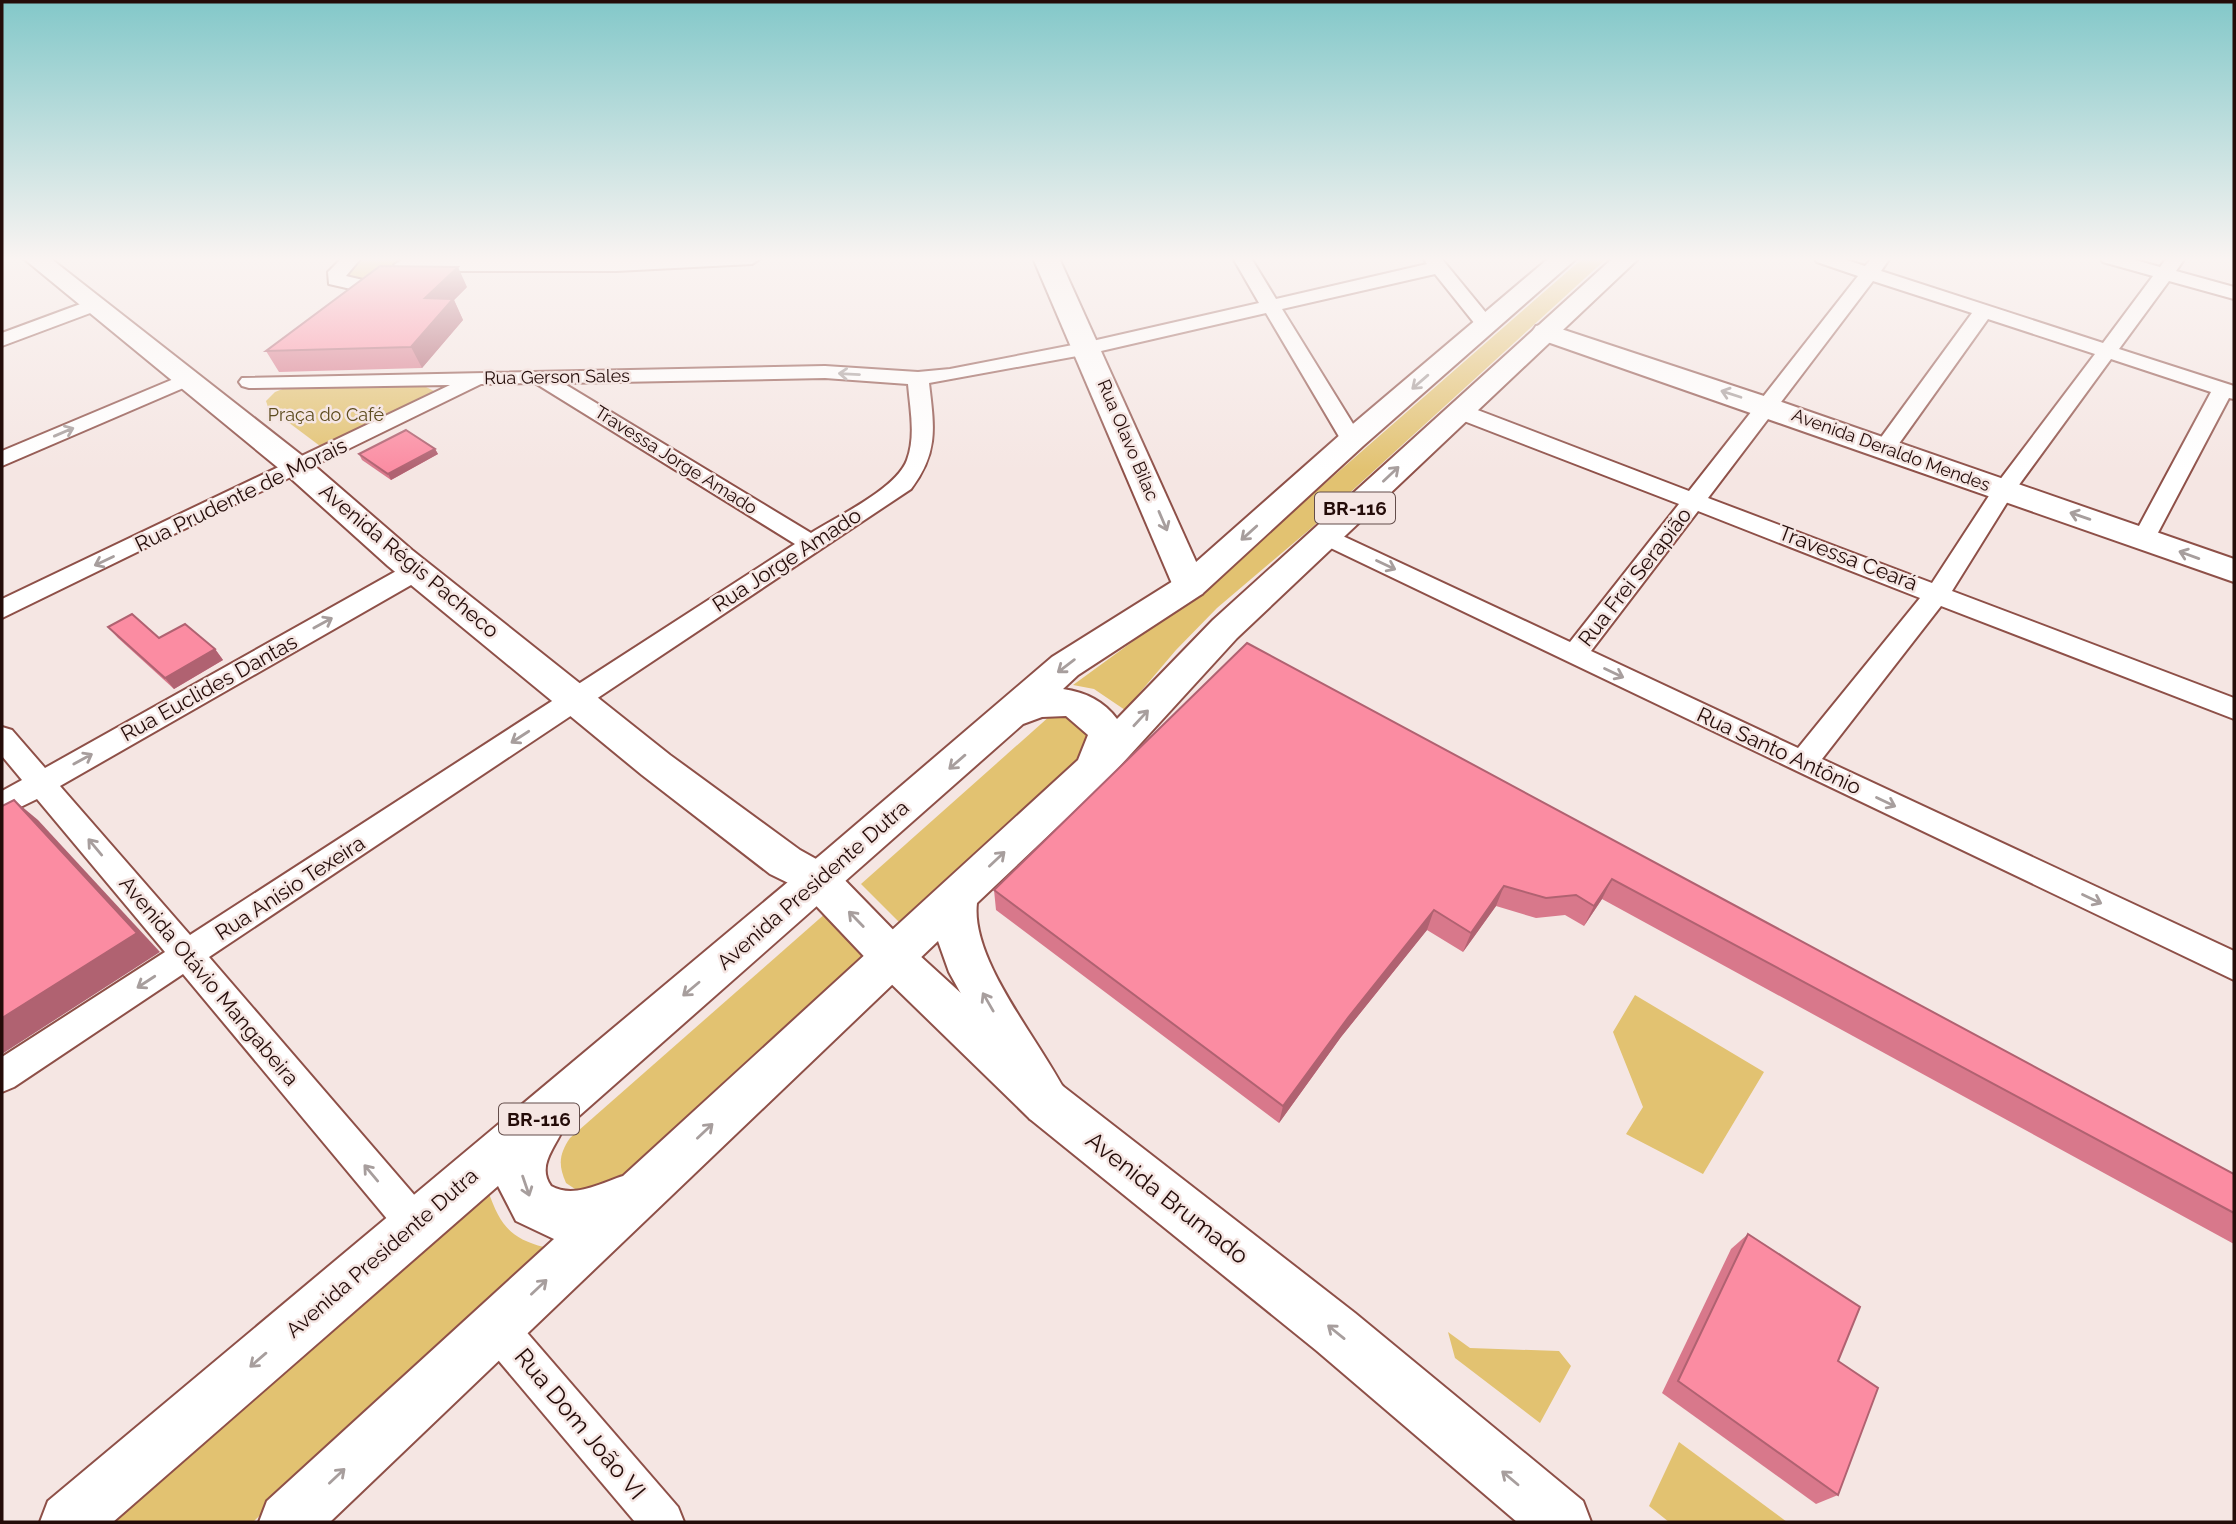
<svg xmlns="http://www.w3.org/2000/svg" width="2236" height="1524" font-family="Raleway,sans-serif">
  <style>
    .green { fill: #e2c271 }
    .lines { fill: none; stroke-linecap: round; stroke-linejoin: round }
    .street-casing { stroke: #8e5048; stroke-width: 4 }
    .secondary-casing { stroke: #8e5048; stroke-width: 4 }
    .primary-casing { stroke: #8e5048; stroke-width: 4 }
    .highway-casing { stroke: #8e5048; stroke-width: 4 }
    .street { fill: #fff; fill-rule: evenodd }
    .secondary { fill: #fff; fill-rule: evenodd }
    .primary { fill: #fff; fill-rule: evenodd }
    .highway { fill: #fff; fill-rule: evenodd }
    .wall { fill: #d8788b }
    .shaded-wall { fill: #b06271 }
    .building { fill: #fb8ca2; stroke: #b06271; stroke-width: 2 }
    .oneway { stroke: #a79e9d }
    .labels { text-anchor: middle; stroke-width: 5; stroke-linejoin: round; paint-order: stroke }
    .far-street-label { font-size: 18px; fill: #240c09; stroke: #f5e6e3 }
    .far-park-label { font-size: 18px; fill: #5c4b1e; stroke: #f5e6e3 }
    .shield { fill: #f5e6e3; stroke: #634d4a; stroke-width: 2 }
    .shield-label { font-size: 19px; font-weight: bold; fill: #240c09 }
    .street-label { font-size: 21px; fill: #240c09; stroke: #f5e6e3 }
    .near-street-label { font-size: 24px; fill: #240c09; stroke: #f5e6e3 }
  </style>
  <rect width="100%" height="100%" fill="#f5e6e3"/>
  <g class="green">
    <polygon points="361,258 403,258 369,282 344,276"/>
    <polygon points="1583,258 1607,258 1309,530 1217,608 1176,650 1125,710 1094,689 1073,685 1202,591"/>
    <polygon points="290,386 424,386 434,391 324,449 268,407 266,401 275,392"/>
    <polygon points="1061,712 1087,719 1093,752 903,926 861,884 1051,715"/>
    <path d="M835,905L875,950L628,1179L581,1193L566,1183C558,1165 559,1154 570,1138Z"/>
    <polygon points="1635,995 1764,1072 1703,1174 1626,1134 1643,1107 1613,1032"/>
    <path d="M488,1191C500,1224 509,1238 544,1247L253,1522H104Z"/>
    <polygon points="1448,1332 1470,1348 1559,1351 1571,1366 1540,1423 1455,1358"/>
    <polygon points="1679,1442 1787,1522 1669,1522 1649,1506"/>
  </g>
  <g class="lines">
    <defs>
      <g id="street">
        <polygon points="342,258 361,258 346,276 380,284 382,288 380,292 373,294 329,284 328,272"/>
        <polygon points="761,258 752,264 616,271 403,271 394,265 403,259"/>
        <path d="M1233,258H1251L1276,299L1427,264L1423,258H1441L1496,325L1486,331L1479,329L1435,274L1282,309L1363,440L1352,447L1341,440L1266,313L1088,354L929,383C934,426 939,452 911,489L209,957L429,1212L434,1225L429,1238L416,1243L403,1238L183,974L14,1087L2,1092V1057L165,952L37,799L2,816V791L22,780L2,756V727L12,730L45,768L407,565H425L428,571L425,577L60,786L190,935L795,544L535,383L481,384L2,618V599L450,385L249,388L242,386L239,382L242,378L825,366L918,372L950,369L1088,342L1259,303ZM825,378L908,384C910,409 916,436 907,460C896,489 838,516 811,533L563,383Z"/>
        <path d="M1814,258H1840L1865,266L1872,258H1890L1881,271L2103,343L2153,276L2103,262L2100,258H2128L2160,267L2167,258H2185L2176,271L2234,287V299L2169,281L2119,349L2234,386V399L2229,398L2152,544H2136L2132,539L2211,392L2111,359L2013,493L1952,591L2234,698V719L1941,606L1822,759L2234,951V980L1316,541L1312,536L1316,531H1332L1570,642L1679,504L1451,416L1448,411L1451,406H1467L1689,491L1858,276L1817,262ZM1873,281L1972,313L1874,447L1877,452H1893L1988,319L2095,354L1996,485L1932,583L1708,498ZM1698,511L1920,598L1798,748L1591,651Z"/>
        <polygon points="94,299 101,301 104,305 101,309 2,346 2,333"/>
        <polygon points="188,373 198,379 195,383 2,466 2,451"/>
        <polygon points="496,1308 510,1313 678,1507 684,1522 635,1522 482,1341 477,1327 482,1313"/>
      </g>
      <g id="secondary">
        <polygon points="23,258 50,258 309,461 412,550 670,755 800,850 834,869 840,881 834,893 819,898 770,874 642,775 388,566 287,475"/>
        <polygon points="1033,258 1059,258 1207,586 1202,594 1190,597 1178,594 1173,586"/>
        <polygon points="1546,324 1776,400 2234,559 2234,582 1536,338 1532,332 1536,326"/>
      </g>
      <polygon id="primary" points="819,864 834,869 907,944 1064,1087 1355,1313 1583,1501 1591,1522 1517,1522 1317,1351 1030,1119 877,970 804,893 798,881 804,869"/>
      <path id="highway" d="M1549,258H1577L1363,446L1202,594L1078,675L1063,689C1085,692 1104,701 1117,719L1213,620L1613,258H1639L1237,638L1108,779L977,903C970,963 1046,1047 1071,1103L1064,1119L1047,1125L1030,1119L949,972L938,941L330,1522H259L267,1501L554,1239L516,1221L498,1186L113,1522H40L48,1501L825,851L1052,657L1178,578L1341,434ZM1066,716L1088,735L1078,760L623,1176C601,1183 574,1199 551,1186C537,1166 554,1149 562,1131L1023,724L1042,717Z"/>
    </defs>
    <use href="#street" class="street-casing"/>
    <use href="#secondary" class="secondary-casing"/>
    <use href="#primary" class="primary-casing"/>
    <use href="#highway" class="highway-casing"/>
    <use href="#street" class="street"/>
    <use href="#secondary" class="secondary"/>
    <use href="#primary" class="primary"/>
    <use href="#highway" class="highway"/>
  </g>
  <g class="wall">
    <polygon points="467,287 454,300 463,320 422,368 279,372 266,351"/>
    <polygon points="435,449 438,454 391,480 362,460 359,454"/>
    <polygon points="108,627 215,649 223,660 174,689 118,638"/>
    <polygon points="1247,643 2234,1174 2234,1244 1602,899 1584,926 1565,915 1536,918 1496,906 1463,952 1427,930 1341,1037 1279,1123 996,910 994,890"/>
    <polygon points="1748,1234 1838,1361 1838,1495 1816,1504 1662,1393 1731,1249"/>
  </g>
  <g class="shaded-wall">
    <polygon points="458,267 467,287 454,300 463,320 422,368 411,347 425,298"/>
    <polygon points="435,449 438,454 391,480 388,474"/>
    <polygon points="215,649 223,660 174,689 165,678"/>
    <polygon points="14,800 38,820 160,952 2,1054 2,1018"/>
    <polygon points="1612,879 1602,899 1584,926 1594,906"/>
    <polygon points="1504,886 1496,906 1463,952 1471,933"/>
    <polygon points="1434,910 1427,930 1341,1037 1279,1123 1283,1106 1347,1019"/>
  </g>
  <g class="building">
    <polygon points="380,266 458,267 425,298 453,299 411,347 266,351"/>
    <polygon points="406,430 435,449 388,474 359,454"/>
    <polygon points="132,614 159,638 185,624 215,649 165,678 108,627"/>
    <polygon points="1247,643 2234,1174 2234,1213 1612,879 1594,906 1576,895 1546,898 1504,886 1471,933 1434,910 1347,1019 1283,1106 994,890"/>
    <polygon points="14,800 137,933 2,1018 2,806"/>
    <polygon points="1748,1234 1860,1307 1838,1361 1878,1388 1838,1495 1678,1381"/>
  </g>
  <defs><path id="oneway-shaft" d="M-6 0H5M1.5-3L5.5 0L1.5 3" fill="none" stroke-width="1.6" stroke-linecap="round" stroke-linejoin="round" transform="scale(1.75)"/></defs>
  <g class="oneway">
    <use href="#oneway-shaft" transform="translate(849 374) rotate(-177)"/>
    <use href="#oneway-shaft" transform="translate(1420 382) rotate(139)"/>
    <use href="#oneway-shaft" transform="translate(1731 394) rotate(-162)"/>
    <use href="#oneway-shaft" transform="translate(64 432) rotate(-23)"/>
    <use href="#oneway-shaft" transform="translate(1391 474) rotate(-43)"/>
    <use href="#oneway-shaft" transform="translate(2080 516) rotate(-161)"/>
    <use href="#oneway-shaft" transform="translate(1163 521) rotate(67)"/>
    <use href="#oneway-shaft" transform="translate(1249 533) rotate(138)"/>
    <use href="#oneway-shaft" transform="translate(2189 555) rotate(-160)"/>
    <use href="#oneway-shaft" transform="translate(104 561) rotate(155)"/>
    <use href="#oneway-shaft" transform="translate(1386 565) rotate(25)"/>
    <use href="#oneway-shaft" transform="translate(323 623) rotate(-29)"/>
    <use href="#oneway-shaft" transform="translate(1066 666) rotate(143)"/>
    <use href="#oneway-shaft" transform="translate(1614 673) rotate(25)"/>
    <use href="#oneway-shaft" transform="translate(1141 718) rotate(-47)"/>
    <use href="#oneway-shaft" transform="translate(520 737) rotate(147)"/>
    <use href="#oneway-shaft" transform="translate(83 759) rotate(-29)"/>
    <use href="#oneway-shaft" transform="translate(957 762) rotate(139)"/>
    <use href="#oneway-shaft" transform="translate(1886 802) rotate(25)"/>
    <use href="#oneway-shaft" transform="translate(95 847) rotate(-130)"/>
    <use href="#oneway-shaft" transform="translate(997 859) rotate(-43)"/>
    <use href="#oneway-shaft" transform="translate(2092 899) rotate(25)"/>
    <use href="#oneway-shaft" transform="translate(856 919) rotate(-134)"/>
    <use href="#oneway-shaft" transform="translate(146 982) rotate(147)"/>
    <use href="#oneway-shaft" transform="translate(691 989) rotate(140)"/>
    <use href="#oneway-shaft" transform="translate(988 1002) rotate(-120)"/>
    <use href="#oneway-shaft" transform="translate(705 1131) rotate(-43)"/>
    <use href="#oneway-shaft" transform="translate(371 1173) rotate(-130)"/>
    <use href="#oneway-shaft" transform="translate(526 1186) rotate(71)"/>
    <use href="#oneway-shaft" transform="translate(539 1287) rotate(-43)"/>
    <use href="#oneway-shaft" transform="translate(1336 1332) rotate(-141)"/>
    <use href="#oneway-shaft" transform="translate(258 1360) rotate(139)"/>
    <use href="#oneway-shaft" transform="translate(337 1476) rotate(-43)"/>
    <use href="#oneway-shaft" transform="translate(1510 1478) rotate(-140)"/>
  </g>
  <linearGradient id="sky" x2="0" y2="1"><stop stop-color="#83c8c9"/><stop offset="0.55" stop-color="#faf4f2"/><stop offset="1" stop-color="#faf4f2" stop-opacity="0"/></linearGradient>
  <rect width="2236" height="471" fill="url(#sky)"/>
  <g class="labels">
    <g class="far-street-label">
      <text transform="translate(557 377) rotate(-1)" y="6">Rua Gerson Sales</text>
      <text transform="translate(1128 440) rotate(67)" y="6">Rua Olavo Bilac</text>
      <text transform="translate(1891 450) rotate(20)" y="6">Avenida Deraldo Mendes</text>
      <text transform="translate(676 460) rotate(32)" y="6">Travessa Jorge Amado</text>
    </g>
    <g class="far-park-label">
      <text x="326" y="421">Praça do Café</text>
    </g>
    <g class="shield">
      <rect x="1315" y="492.5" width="80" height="31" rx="5"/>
      <rect x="499" y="1103.5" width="80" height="31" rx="5"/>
    </g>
    <g class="shield-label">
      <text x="1355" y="515">BR-116</text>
      <text x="539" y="1126">BR-116</text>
    </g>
    <g class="street-label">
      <text transform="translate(241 495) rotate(-26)" y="7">Rua Prudente de Morais</text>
      <text transform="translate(1848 558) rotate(21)" y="7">Travessa Ceará</text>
      <text transform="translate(787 560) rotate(-33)" y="7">Rua Jorge Amado</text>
      <text transform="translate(409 561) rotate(40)" y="7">Avenida Régis Pacheco</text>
      <text transform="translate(1635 577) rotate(-52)" y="7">Rua Frei Serapião</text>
      <text transform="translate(209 688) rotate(-29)" y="7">Rua Euclides Dantas</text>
      <text transform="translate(1779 751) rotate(25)" y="7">Rua Santo Antônio</text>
      <text transform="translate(813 885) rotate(-41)" y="7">Avenida Presidente Dutra</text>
      <text transform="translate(290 888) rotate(-33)" y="7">Rua Anísio Texeira</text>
      <text transform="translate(209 981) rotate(50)" y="7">Avenida Otávio Mangabeira</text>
      <text transform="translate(382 1253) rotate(-41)" y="7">Avenida Presidente Dutra</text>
    </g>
    <g class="near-street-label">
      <text transform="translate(1167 1198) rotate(38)" y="8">Avenida Brumado</text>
      <text transform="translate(580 1424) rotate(50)" y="8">Rua Dom João VI</text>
    </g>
  </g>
  <rect width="2236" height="1524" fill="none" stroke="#240c09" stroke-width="7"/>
</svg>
